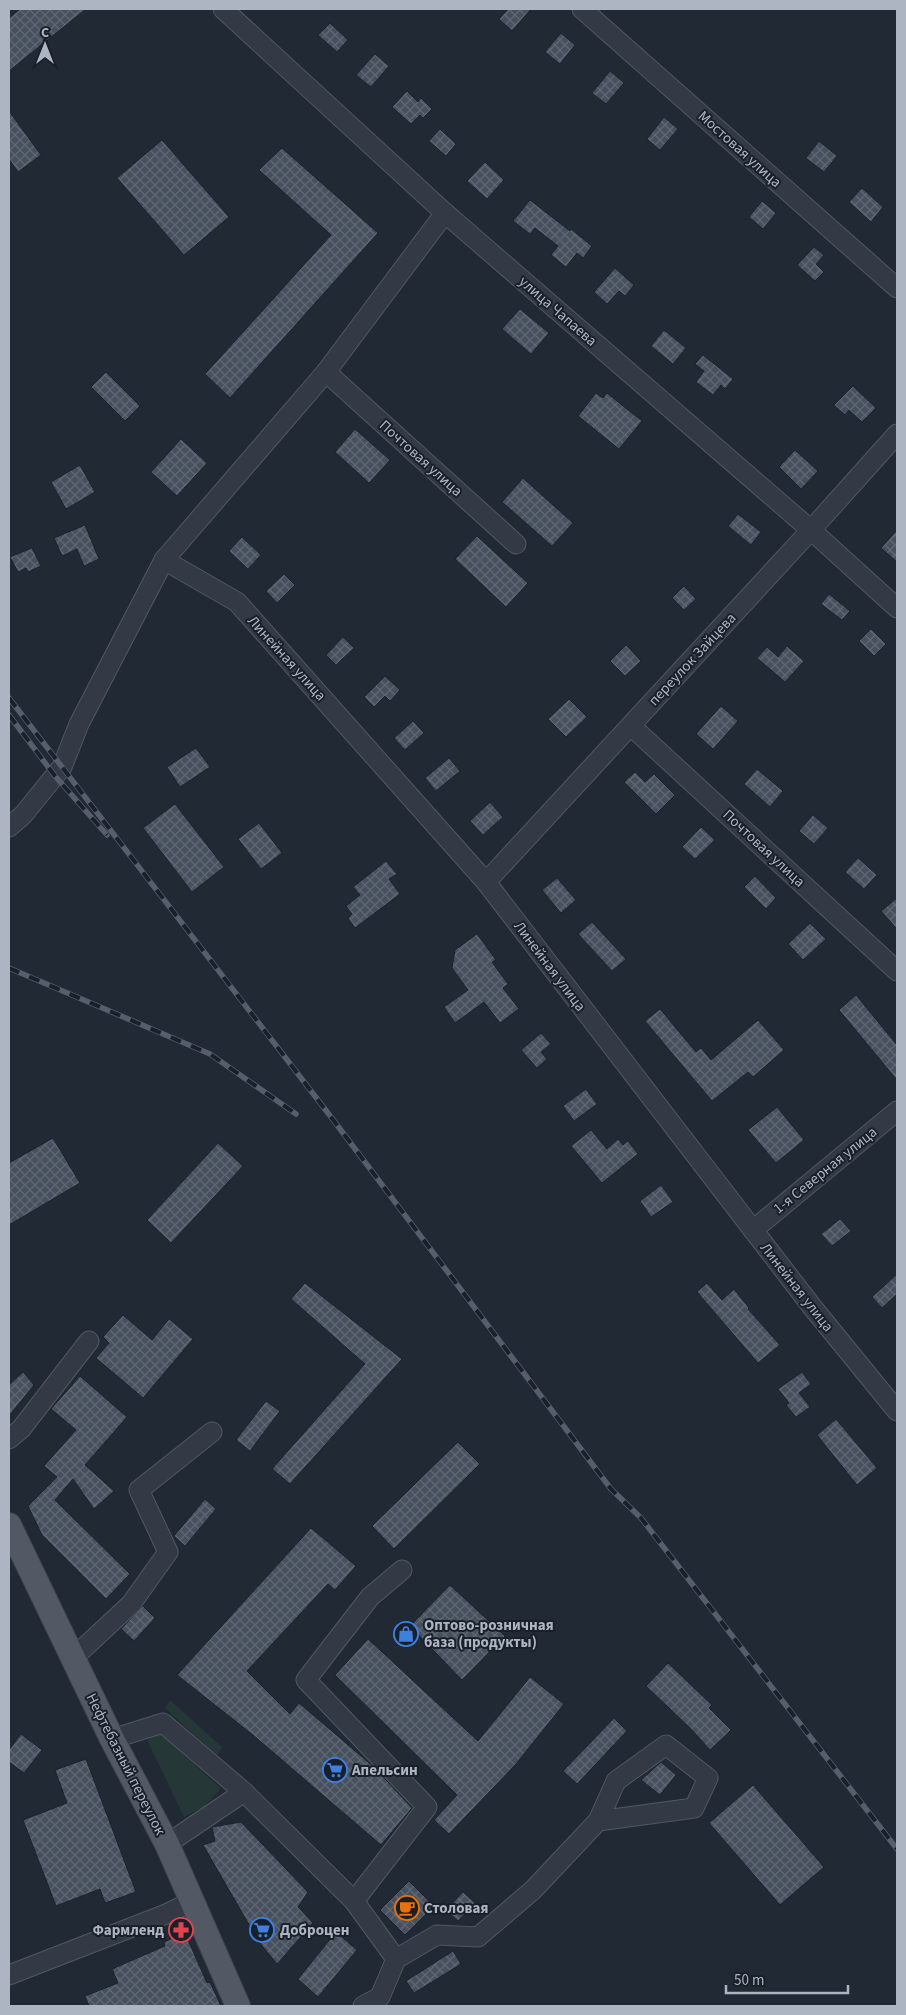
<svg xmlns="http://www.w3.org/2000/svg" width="906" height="2015" font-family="'Source Sans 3',sans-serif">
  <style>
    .green { fill: #253737 }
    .building { fill: url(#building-cross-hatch); stroke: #1b222b }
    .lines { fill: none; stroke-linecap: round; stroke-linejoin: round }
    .minor-casing { stroke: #515863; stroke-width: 21 }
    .major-casing { stroke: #3d444e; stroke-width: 26 }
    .minor { stroke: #343a45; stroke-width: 19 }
    .major { stroke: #525965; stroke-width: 24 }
    .rail-casing { stroke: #565e6c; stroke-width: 5.5 }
    .rail { stroke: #192029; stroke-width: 4; stroke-dasharray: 11; stroke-linecap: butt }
    .labels { text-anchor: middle; stroke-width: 4; stroke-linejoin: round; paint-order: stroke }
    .street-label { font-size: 15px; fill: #aeb5c2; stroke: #192029 }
    .poi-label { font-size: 15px; font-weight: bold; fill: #aeb5c2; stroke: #192029; text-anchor: start }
  </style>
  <defs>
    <pattern id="building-cross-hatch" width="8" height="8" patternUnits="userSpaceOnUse" patternTransform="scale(1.25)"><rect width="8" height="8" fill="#47505e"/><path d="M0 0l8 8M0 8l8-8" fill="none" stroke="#5f6773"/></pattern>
  </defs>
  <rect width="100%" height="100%" fill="#212934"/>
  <g class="green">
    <polygon points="170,1700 222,1747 217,1756 165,1708"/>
    <polygon points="160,1733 221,1789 203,1807 184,1817 147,1740"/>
  </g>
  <g class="building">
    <polygon points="20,9 86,9 9,71 9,18"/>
    <polygon points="508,9 531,9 512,31 499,19"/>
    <polygon points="330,23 348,40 337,52 318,35"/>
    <polygon points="561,33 575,45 560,64 545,52"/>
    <polygon points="375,54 389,66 371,87 356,75"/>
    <polygon points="610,71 624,83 606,104 592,93"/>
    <polygon points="407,91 418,102 421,98 432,109 423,118 420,115 411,124 392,107"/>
    <polygon points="9,111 41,155 18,172 9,159"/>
    <polygon points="664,117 678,129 660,150 647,139"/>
    <polygon points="440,129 456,144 446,156 429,141"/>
    <polygon points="162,140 229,217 184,255 117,178"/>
    <polygon points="819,141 837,156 824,172 806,158"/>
    <polygon points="282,148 378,233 230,398 205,374 331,235 259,170"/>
    <polygon points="485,162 504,180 487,199 467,181"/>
    <polygon points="862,188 883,207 871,222 849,202"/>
    <polygon points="530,200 570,231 571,229 592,246 583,258 577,253 566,267 551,255 558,246 535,228 530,234 513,221"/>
    <polygon points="762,201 776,213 763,229 749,217"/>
    <polygon points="814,247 824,255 816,264 824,272 815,281 797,265"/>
    <polygon points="615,268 634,285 625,296 619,291 607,304 594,292"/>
    <polygon points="520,309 549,333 531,354 502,329"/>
    <polygon points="664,330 686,348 673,364 651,346"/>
    <polygon points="703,355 733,379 725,389 721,385 713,395 696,382 704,371 695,364"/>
    <polygon points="106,372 140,406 125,421 91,387"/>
    <polygon points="853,386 876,408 862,422 849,410 845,415 834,405"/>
    <polygon points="596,393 603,398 607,393 642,421 619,449 578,416"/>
    <polygon points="355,429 390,460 369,483 335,452"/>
    <polygon points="181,439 207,463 177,496 151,472"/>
    <polygon points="795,450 818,471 801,489 779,467"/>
    <polygon points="80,465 95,492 66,509 51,482"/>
    <polygon points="523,478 573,523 552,546 502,502"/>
    <polygon points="738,514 761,532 751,545 728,526"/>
    <polygon points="85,525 99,559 84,566 77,549 62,556 54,538"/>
    <polygon points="897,530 897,562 881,548"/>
    <polygon points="477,536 528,583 506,607 455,559"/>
    <polygon points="242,537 261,555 248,569 229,551"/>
    <polygon points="32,548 41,566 28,572 26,568 18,572 10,557"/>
    <polygon points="284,574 295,585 277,603 266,591"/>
    <polygon points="684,586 696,599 684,610 672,598"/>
    <polygon points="829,594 850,611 842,620 821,604"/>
    <polygon points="871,629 886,644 874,656 859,641"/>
    <polygon points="343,637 354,648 336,665 326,655"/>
    <polygon points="626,645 641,661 625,676 610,661"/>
    <polygon points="787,646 804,661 785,682 757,658 767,647 778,657"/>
    <polygon points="385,676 400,690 390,701 385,696 374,707 364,697"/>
    <polygon points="569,699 587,717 566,737 548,719"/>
    <polygon points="721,706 738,721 713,749 696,734"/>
    <polygon points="413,721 424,733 405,750 394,738"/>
    <polygon points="196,748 210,767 180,787 167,767"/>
    <polygon points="449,758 460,771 436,791 425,778"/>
    <polygon points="757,769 783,791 770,807 744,784"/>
    <polygon points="635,772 645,782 654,774 675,795 656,814 624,782"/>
    <polygon points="490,802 503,817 483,835 470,821"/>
    <polygon points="175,804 224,867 192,892 143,828"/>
    <polygon points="813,815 828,828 814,844 799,831"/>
    <polygon points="259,823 282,853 261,869 238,839"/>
    <polygon points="701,827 715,840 695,859 682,847"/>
    <polygon points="858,858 877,875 864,889 845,872"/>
    <polygon points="386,861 397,874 389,879 400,894 355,928 348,918 352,914 346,906 360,895 353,887"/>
    <polygon points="755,876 776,898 766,909 744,887"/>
    <polygon points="557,878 576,900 561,913 542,890"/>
    <polygon points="897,898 897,929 881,911"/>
    <polygon points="592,922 626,959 612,971 578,934"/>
    <polygon points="810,923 826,939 803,960 788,944"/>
    <polygon points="477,934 496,960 492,962 508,984 503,988 519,1009 500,1023 484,1002 455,1023 444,1007 468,990 452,968 455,950"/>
    <polygon points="856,995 897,1045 897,1080 839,1010"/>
    <polygon points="660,1009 696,1052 701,1048 711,1060 758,1020 784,1050 753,1077 748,1072 712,1101 645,1021"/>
    <polygon points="541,1033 551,1044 541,1052 547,1059 537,1068 521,1050"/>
    <polygon points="586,1089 597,1104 574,1121 563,1106"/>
    <polygon points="777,1107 804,1140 776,1163 748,1130"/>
    <polygon points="591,1130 607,1149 618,1139 623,1145 628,1141 638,1154 602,1183 571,1146"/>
    <polygon points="53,1138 80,1183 9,1225 9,1163"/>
    <polygon points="218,1143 243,1166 171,1243 147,1220"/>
    <polygon points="661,1185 673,1202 651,1217 640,1201"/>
    <polygon points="840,1219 851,1231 832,1246 821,1234"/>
    <polygon points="897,1274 897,1294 882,1308 872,1297"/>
    <polygon points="305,1283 402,1359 290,1484 272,1469 365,1364 291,1299"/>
    <polygon points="707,1283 722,1300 734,1289 749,1308 748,1309 780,1345 758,1363 697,1292"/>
    <polygon points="123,1315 152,1340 169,1319 193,1339 143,1398 96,1358 109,1343 103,1337"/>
    <polygon points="23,1372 34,1385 9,1416 9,1385"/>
    <polygon points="802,1372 811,1384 799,1393 810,1407 796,1417 786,1405 789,1403 778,1389"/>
    <polygon points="80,1376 127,1417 85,1465 114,1491 94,1509 73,1479 55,1500 130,1574 106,1599 42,1535 28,1506 57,1477 44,1466 76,1430 51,1409"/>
    <polygon points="266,1401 280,1411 250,1451 236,1440"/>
    <polygon points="836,1419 877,1468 857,1485 817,1435"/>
    <polygon points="458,1442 480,1464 394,1549 372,1526"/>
    <polygon points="205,1499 216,1509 185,1546 174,1536"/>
    <polygon points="311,1528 356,1566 335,1590 328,1584 247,1671 290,1714 299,1703 374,1767 412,1808 381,1845 253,1735 177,1675"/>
    <polygon points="450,1585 505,1636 462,1680 410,1626"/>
    <polygon points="143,1606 155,1618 134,1641 121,1629"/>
    <polygon points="368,1639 478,1741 530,1677 564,1704 516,1764 449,1834 434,1820 457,1795 335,1675"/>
    <polygon points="668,1663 712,1705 709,1708 731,1730 710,1750 692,1730 646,1686"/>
    <polygon points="614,1718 627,1731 577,1784 563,1771"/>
    <polygon points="21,1734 42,1750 24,1773 9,1762 9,1750"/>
    <polygon points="86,1759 136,1892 105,1903 100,1889 56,1906 23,1820 67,1803 55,1770"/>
    <polygon points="661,1762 676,1775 660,1795 641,1780"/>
    <polygon points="753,1785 824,1867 780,1905 709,1823"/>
    <polygon points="241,1822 308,1892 298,1907 313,1923 277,1964 259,1942 203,1845 215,1841 212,1827"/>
    <polygon points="409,1881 434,1906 405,1935 380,1910"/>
    <polygon points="463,1892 475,1903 458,1921 446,1910"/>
    <polygon points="336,1932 357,1950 318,1997 298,1979"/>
    <polygon points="185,1933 207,1983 210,1982 221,2006 89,2006 85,1996 118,1983 112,1969 165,1946 164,1942"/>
    <polygon points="453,1951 461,1964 414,1993 406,1981"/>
  </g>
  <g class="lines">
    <defs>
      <g id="minor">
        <polyline points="223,9 445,213 811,530 897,608"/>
        <polyline points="582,9 897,288"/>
        <polyline points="326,372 516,544"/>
        <polyline points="164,560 237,602 486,882 813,1308 897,1411"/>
        <polyline points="631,726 897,971"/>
        <polyline points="9,827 23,815 62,767 79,724 164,560 326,372 445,213"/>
        <polyline points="486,882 811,530 897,434"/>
        <polyline points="753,1230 897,1111"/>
        <polyline points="9,1439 21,1429 89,1341"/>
        <polyline points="73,1658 131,1604 168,1552 139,1490 212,1432"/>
        <polyline points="112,1739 163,1723 244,1792 167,1844"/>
        <polyline points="244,1792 354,1901"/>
        <polyline points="396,1959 354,1901 427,1807 306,1680 370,1597 402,1570"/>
        <polyline points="9,1975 166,1914 191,1902"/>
        <polyline points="363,2006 380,1997 396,1959 437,1935 478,1937 533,1890 598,1821 616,1781 666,1745 708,1778 694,1808 598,1821"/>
      </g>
      <polyline id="major" points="9,1525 112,1739 167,1844 238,2006"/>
    </defs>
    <use href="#minor" class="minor-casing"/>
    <use href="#major" class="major-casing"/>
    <use href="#minor" class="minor"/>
    <use href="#major" class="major"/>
    <defs>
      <g id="rail">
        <polyline points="9,698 331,1117 611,1489 641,1518 897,1849"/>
        <polyline points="9,715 55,776 107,835"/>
        <polyline points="9,968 210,1054 296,1114"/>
      </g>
    </defs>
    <use href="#rail" class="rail-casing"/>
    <use href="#rail" class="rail"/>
  </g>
  <defs>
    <symbol id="shop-ring" viewBox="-11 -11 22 22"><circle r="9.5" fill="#192029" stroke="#3f7fe0" stroke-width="1.5"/><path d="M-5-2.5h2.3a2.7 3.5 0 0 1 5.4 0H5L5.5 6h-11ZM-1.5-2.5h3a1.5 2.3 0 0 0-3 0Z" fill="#3f7fe0"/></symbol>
    <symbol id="supermarket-ring" viewBox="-11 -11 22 22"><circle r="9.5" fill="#192029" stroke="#3f7fe0" stroke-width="1.5"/><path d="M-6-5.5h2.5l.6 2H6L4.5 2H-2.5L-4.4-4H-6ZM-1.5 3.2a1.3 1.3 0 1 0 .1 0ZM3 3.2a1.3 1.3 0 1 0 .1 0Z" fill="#3f7fe0"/></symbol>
    <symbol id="cafe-ring" viewBox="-11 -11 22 22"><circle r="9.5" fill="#192029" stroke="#e8710a" stroke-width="1.5"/><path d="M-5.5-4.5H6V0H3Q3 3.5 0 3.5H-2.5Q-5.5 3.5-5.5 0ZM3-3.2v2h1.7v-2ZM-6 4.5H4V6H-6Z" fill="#e8710a"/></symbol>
    <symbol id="pharmacy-ring" viewBox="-11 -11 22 22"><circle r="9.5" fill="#192029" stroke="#e0444e" stroke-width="1.5"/><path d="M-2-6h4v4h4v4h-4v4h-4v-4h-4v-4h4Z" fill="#e0444e"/></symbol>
  </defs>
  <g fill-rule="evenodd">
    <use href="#shop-ring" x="392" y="1620" width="28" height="28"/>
    <use href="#supermarket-ring" x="321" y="1756" width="28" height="28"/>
    <use href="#cafe-ring" x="393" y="1894" width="28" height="28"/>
    <use href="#pharmacy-ring" x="167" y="1916" width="28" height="28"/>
    <use href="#supermarket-ring" x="248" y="1916" width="28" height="28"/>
  </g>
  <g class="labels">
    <g class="street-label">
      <text transform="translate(740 149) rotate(42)" y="5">Мостовая улица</text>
      <text transform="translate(558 311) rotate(41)" y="5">улица Чапаева</text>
      <text transform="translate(421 458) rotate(42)" y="5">Почтовая улица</text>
      <text transform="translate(287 658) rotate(48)" y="5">Линейная улица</text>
      <text transform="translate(692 659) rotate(-47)" y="5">переулок Зайцева</text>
      <text transform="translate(764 848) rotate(43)" y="5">Почтовая улица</text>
      <text transform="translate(550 966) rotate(53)" y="5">Линейная улица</text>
      <text transform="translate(825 1170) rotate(-39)" y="5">1-я Северная улица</text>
      <text transform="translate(797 1287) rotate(52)" y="5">Линейная улица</text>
      <text transform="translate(126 1764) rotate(63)" y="5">Нефтебазный переулок</text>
    </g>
    <g class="poi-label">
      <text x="424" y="1630">Оптово-розничная<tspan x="424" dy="17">база (продукты)</tspan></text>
      <text x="352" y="1775">Апельсин</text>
      <text x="424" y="1913">Столовая</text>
      <text x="164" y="1935" text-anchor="end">Фармленд</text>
      <text x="280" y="1935">Доброцен</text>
    </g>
  </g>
  <rect width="906" height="2015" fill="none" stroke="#aeb5c2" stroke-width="20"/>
  <g transform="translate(45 45)" stroke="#192029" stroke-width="4" paint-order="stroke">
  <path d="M0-4L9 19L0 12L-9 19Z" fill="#aeb5c2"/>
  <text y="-8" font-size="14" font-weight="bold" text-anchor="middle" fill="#aeb5c2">С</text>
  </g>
  <path d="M726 1985v8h122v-8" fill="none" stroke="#aeb5c2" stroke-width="2.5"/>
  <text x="734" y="1985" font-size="15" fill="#aeb5c2" stroke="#192029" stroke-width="4" paint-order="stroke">50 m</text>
</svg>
